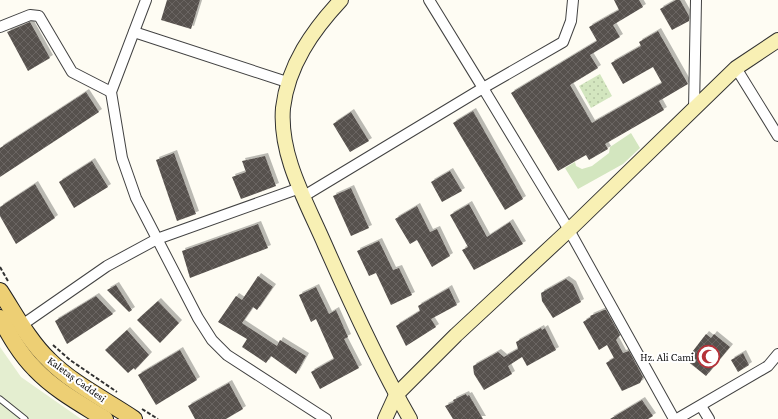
<svg xmlns="http://www.w3.org/2000/svg" width="778" height="419" font-family="'Crimson Pro',serif">
  <style>
    .grass { fill: #d3e6bf }
    .park { fill: url(#park-dots) }
    .pitch { fill: #e4eed0 }
    .building { fill: url(#building-cross-hatch); filter: url(#shadow) }
    .lines { fill: none; stroke-linecap: round; stroke-linejoin: round }
    .lane-casing { stroke: #424242; stroke-width: 7 }
    .street-casing { stroke: #424242; stroke-width: 12 }
    .secondary-casing { stroke: #313131; stroke-width: 16 }
    .primary-casing { stroke: #202020; stroke-width: 18 }
    .path { stroke: #313131; stroke-width: 2; stroke-dasharray: 4 2; stroke-linecap: butt }
    .lane { stroke: #fff; stroke-width: 5 }
    .street { stroke: #fff; stroke-width: 10 }
    .secondary { stroke: #f8f0b4; stroke-width: 14 }
    .primary { stroke: #edcf74; stroke-width: 16 }
    .labels { text-anchor: middle; stroke-width: 4; stroke-linejoin: round; paint-order: stroke }
    .poi-label { font-size: 11px; fill: #0f0f0f; stroke: #fff; text-anchor: end }
    .street-label { font-size: 11px; fill: #0f0f0f; stroke: #fff }
  </style>
  <defs>
    <pattern id="park-dots" width="8" height="8" patternUnits="userSpaceOnUse"><rect width="8" height="8" fill="#d3e6bf"/><path d="M2 2h.1M6 6h.1" fill="none" stroke="#b4c4a3" stroke-width="1.8" stroke-linecap="round"/></pattern>
    <pattern id="building-cross-hatch" width="8" height="8" patternUnits="userSpaceOnUse"><rect width="8" height="8" fill="#57514d"/><path d="M0 0l8 8M0 8l8-8" fill="none" stroke="#6a6562"/></pattern>
    <filter id="shadow"><feDropShadow dx="3" dy="-3" stdDeviation="0" flood-color="#0004"/></filter>
  </defs>
  <rect width="100%" height="100%" fill="#fefcf3"/>
  <polygon class="grass" points="631,133 640,148 623,164 578,189 565,168 575,162 576,166 582,169 592,166 609,153 610,147"/>
  <polygon class="park" points="600,74 612,96 591,108 579,86"/>
  <polygon class="pitch" points="0,347 21,377 81,419 0,419"/>
  <g class="building">
    <polygon points="167,0 200,0 191,29 161,20"/>
    <polygon points="614,0 639,0 643,7 613,25 620,37 590,55 598,68 570,85 592,123 662,83 653,67 623,84 611,63 641,46 639,42 658,31 688,84 659,101 664,110 605,144 608,149 589,160 586,155 558,171 511,93 597,41 589,27 619,10"/>
    <polygon points="676,0 680,0 689,16 689,21 672,30 660,9"/>
    <polygon points="30,22 50,58 28,71 7,32"/>
    <polygon points="86,92 99,112 0,177 0,148"/>
    <polygon points="473,111 523,199 505,210 453,123"/>
    <polygon points="351,112 369,141 350,152 333,124"/>
    <polygon points="174,153 196,214 177,221 156,160"/>
    <polygon points="265,156 276,186 241,199 232,177 246,172 242,161"/>
    <polygon points="92,161 108,187 74,208 59,182"/>
    <polygon points="450,171 462,191 442,202 431,182"/>
    <polygon points="35,184 55,218 16,244 0,216 0,207"/>
    <polygon points="351,188 369,228 351,236 333,196"/>
    <polygon points="469,204 487,237 510,222 523,244 474,270 462,250 468,247 450,215"/>
    <polygon points="417,206 430,232 437,229 450,256 432,267 417,240 410,244 395,219"/>
    <polygon points="258,224 268,248 190,278 182,251"/>
    <polygon points="379,241 393,270 399,268 412,295 391,305 376,273 369,276 357,251"/>
    <polygon points="258,276 273,287 257,310 253,307 242,323 277,346 280,340 306,356 296,374 271,356 266,363 242,347 247,339 218,322 236,296 242,300"/>
    <polygon points="566,279 573,284 581,302 553,318 542,301 541,293"/>
    <polygon points="116,285 132,310 129,312 107,290"/>
    <polygon points="316,287 329,314 336,310 348,337 344,339 359,368 320,389 311,372 334,359 316,319 311,322 299,295"/>
    <polygon points="449,288 457,305 431,319 436,327 406,346 396,326 420,311 418,306"/>
    <polygon points="96,296 113,314 67,344 55,321"/>
    <polygon points="158,301 179,323 160,343 137,320"/>
    <polygon points="604,310 606,310 620,335 616,340 623,353 629,351 643,377 640,383 622,391 606,363 614,358 607,345 599,350 583,322 591,317 590,316"/>
    <polygon points="541,328 542,330 545,328 556,350 527,366 522,357 508,366 512,374 484,390 474,374 473,366 498,352 504,357 518,349 516,342"/>
    <polygon points="127,330 149,355 135,370 134,368 128,373 105,350"/>
    <polygon points="706,334 711,338 714,334 730,347 706,376 686,360"/>
    <polygon points="180,350 197,380 156,405 138,375"/>
    <polygon points="743,353 749,365 738,372 731,360"/>
    <polygon points="229,383 243,409 226,419 195,419 188,406"/>
    <polygon points="466,394 467,396 469,395 483,419 453,419 445,406 454,402 453,400"/>
    <polygon points="642,400 653,416 648,419 610,419"/>
  </g>
  <g class="lines">
    <defs>
      <polyline id="lane" points="0,399 25,419"/>
      <g id="street">
        <polyline points="146,0 111,92 122,158 136,198 198,318 212,340 227,355 326,419"/>
        <polyline points="429,0 483,88 563,42 571,21 573,0"/>
        <polyline points="0,27 30,15 39,16 72,72 111,92"/>
        <polyline points="134,32 290,83"/>
        <polyline points="736,68 778,136"/>
        <polyline points="694,109 696,0"/>
        <polyline points="304,196 483,88 569,230 674,419"/>
        <polyline points="22,325 107,266 157,239 300,188"/>
        <polyline points="701,406 709,419"/>
        <polyline points="677,419 768,366 778,354"/>
      </g>
      <g id="secondary">
        <path d="M341,0C313,30 288,65 283,108C279,156 307,203 325,245C351,304 378,363 410,419"/>
        <polyline points="385,419 396,395 456,335 569,230 736,68 778,40"/>
      </g>
      <g id="primary">
        <path d="M0,291C15,314 29,341 49,360C73,384 106,400 134,419"/>
        <path d="M0,318C10,336 20,354 35,369C55,390 81,404 105,419"/>
      </g>
    </defs>
    <use href="#lane" class="lane-casing"/>
    <use href="#street" class="street-casing"/>
    <use href="#secondary" class="secondary-casing"/>
    <use href="#primary" class="primary-casing"/>
    <g class="path">
      <polyline points="0,267 8,281"/>
      <polyline points="53,345 70,360 117,392"/>
      <polyline points="142,409 158,419"/>
    </g>
    <use href="#lane" class="lane"/>
    <use href="#street" class="street"/>
    <use href="#secondary" class="secondary"/>
    <use href="#primary" class="primary"/>
  </g>
  <defs>
    <symbol id="mosque-ring" viewBox="-11 -11 22 22"><circle r="9.5" fill="#fff" stroke="#b53239" stroke-width="1.5"/><path d="M3.5-4.9A6 6 0 1 0 3.5 4.9A5 5 0 1 1 3.5-4.9Z" fill="#b53239"/></symbol>
  </defs>
  <g fill-rule="evenodd">
    <use href="#mosque-ring" x="696" y="344" width="25" height="25"/>
  </g>
  <g class="labels">
    <g class="poi-label">
      <text x="694" y="361">Hz. Ali Cami</text>
    </g>
    <g class="street-label">
      <text transform="translate(77 379) rotate(36)" y="4">Kaletaş Caddesi</text>
    </g>
  </g>
</svg>
